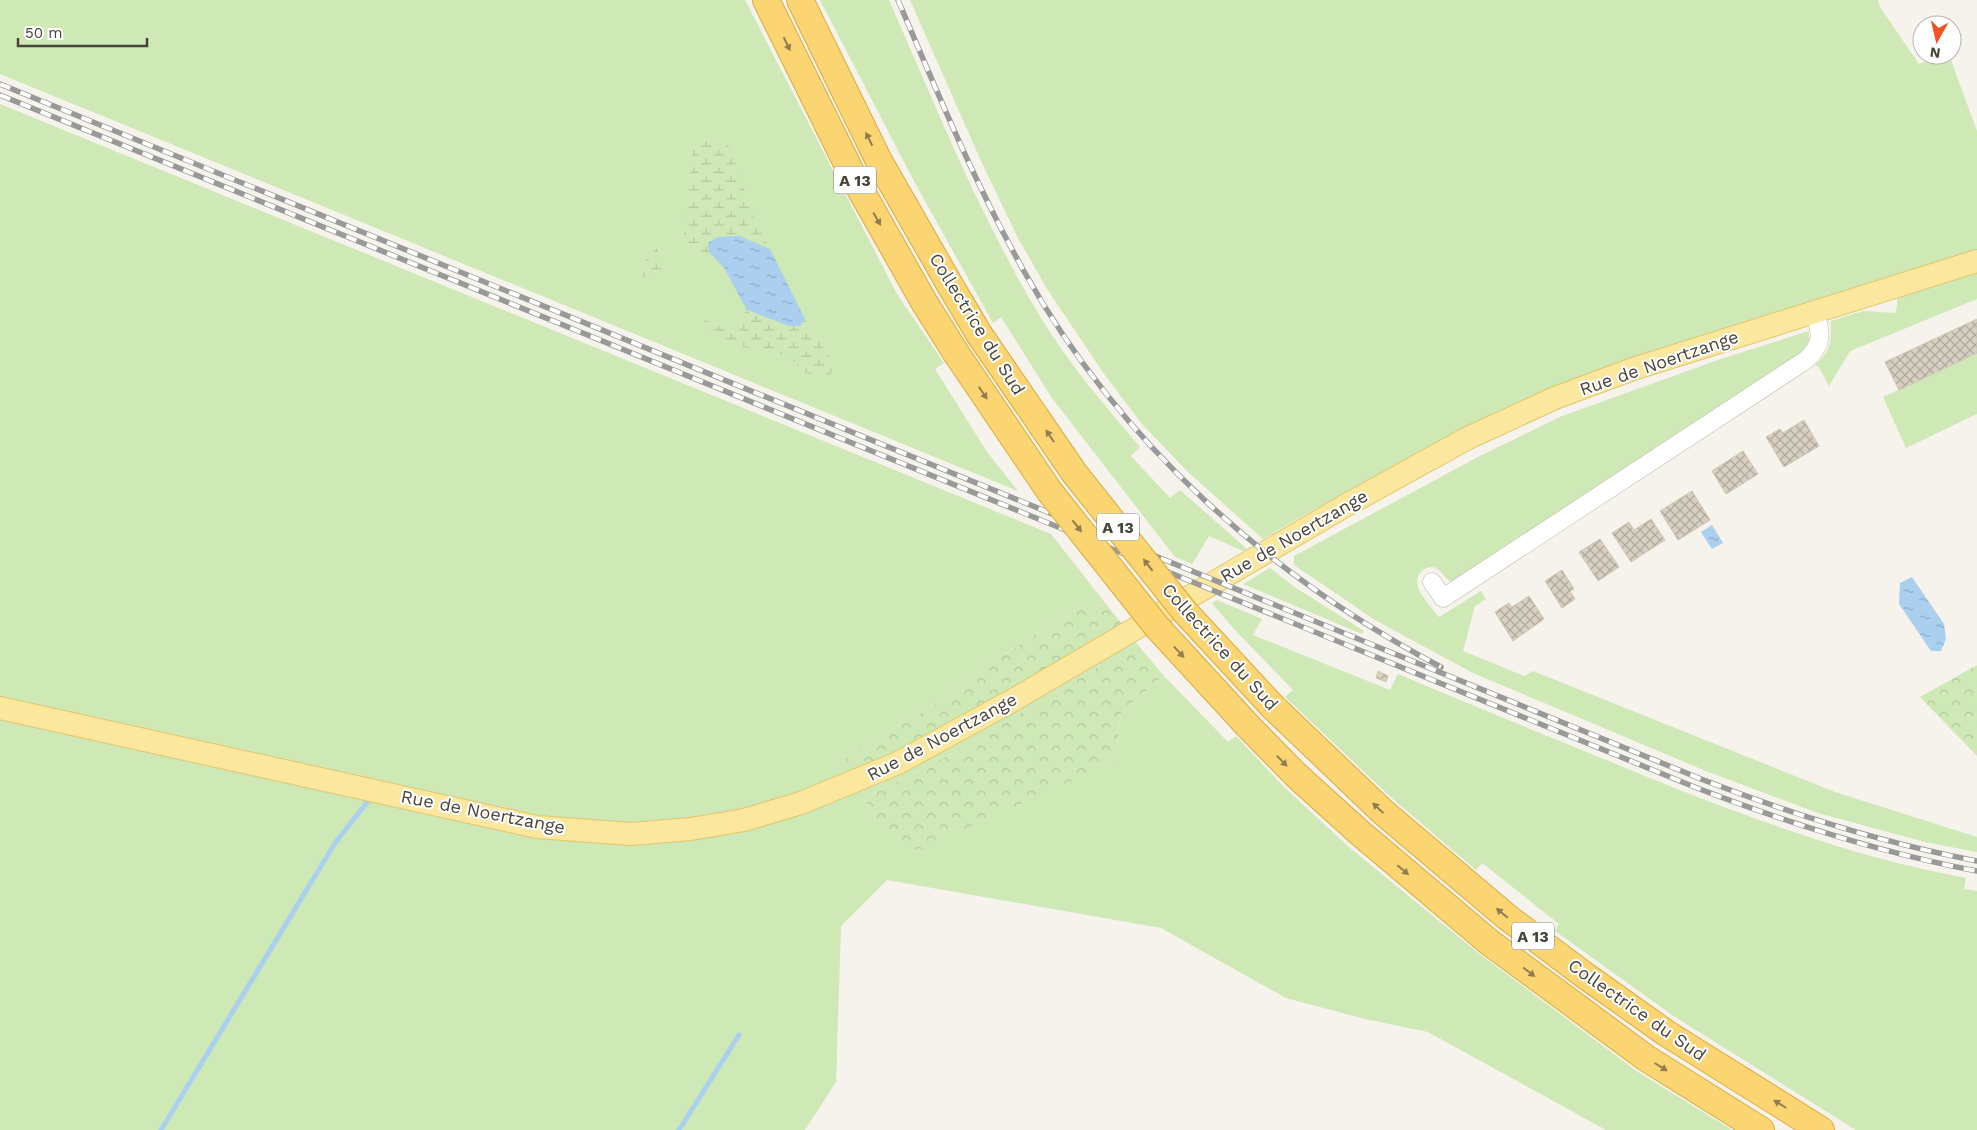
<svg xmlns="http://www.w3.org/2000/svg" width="1977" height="1130" font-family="'Work Sans',sans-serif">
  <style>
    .grass { fill: #cee8b6; fill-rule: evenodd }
    .forest { fill: url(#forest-crowns) }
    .wetland { fill: url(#wetland-marsh) }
    .water { fill: url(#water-ripples) }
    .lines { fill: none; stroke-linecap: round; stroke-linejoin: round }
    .stream { stroke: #aacfef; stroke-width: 5 }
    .building { fill: url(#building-cross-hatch); stroke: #d1c8b4 }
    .minor-casing { stroke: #c1bbae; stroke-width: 19 }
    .major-casing { stroke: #e1c66d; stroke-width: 24 }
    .highway-casing { stroke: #daab41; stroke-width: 28 }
    .minor { stroke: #fff; stroke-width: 18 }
    .major { stroke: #fbe79e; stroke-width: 22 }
    .highway { stroke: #fad572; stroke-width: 26 }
    .rail-casing { stroke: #999; stroke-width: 5.5 }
    .rail { stroke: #fff; stroke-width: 4; stroke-dasharray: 11; stroke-linecap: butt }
    .highway-bridge-casing { stroke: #daab41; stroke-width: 28; stroke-linecap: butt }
    .highway-bridge { stroke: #fad572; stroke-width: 26 }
    .oneway { fill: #907e50 }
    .labels { text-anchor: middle; stroke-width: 4; stroke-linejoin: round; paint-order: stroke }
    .shield { fill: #fff; stroke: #807c74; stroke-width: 1 }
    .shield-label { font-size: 16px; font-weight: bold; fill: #494439 }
    .street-label { font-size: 18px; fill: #494439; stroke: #fff }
  </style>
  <defs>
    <pattern id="forest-crowns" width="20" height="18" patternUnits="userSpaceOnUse" patternTransform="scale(1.25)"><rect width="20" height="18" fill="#cee8b6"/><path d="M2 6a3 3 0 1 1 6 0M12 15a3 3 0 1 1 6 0" fill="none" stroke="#b2c89d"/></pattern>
    <pattern id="wetland-marsh" width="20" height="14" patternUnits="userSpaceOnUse" patternTransform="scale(1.25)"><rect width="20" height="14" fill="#cee8b6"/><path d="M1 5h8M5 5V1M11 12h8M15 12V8" fill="none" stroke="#b2c89d"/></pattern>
    <pattern id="water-ripples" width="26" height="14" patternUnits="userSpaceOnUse" patternTransform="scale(1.25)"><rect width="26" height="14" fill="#aacfef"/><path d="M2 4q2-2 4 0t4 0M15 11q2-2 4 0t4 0" fill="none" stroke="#8caac3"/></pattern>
    <pattern id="building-cross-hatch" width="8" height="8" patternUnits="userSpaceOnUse" patternTransform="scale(1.25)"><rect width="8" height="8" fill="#d7cfc1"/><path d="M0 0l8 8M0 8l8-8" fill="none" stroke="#b0aa9e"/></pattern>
  </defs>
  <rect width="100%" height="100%" fill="#f5f3eb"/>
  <g class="grass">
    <path d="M0,0H745L897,294L944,363L935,369L987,452L1018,491L0,74ZM724,268L789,326L748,310Z"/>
    <path d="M820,0H889C936,107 980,217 1041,318C1069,364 1105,406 1140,447L1131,456L1170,498L1180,490L1247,549L1243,551L1209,536L1192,564L1175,557L1052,398L1001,317L993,323L915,183Z"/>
    <polygon points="910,0 1878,0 1880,7 1919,64 1943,55 1949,55 1977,131 1977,251 1419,453 1302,516 1263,539 1188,472 1142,424 1104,374 1047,289 1017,236 981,161"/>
    <polygon points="0,104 1051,534 1106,604 1076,610 983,667 929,708 846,758 855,773 1122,624 1137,644 951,754 864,799 874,818 1115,762 1121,712 1164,676 1228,742 1236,736 1285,788 1350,848 1477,952 1638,1072 1732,1130 1606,1130 1428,1032 1365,1019 1286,998 1161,928 887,880 841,926 836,1082 805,1130 0,1130"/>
    <path d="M1977,271V299L1850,351L1829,386L1819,367L1815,365C1832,350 1831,342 1831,321L1863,311L1895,313L1897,306V297Z"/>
    <path d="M1809,331V344L1804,352L1466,583C1461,583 1454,583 1450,581C1443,577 1441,568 1432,567C1428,567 1424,569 1422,571C1407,584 1431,606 1439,617L1481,591L1486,599L1475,606L1463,651L1524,676L1533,671L1835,792L1977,837V852L1925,842L1818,813L1706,771L1473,673L1375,620L1294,565V556L1476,458L1562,416L1721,359Z"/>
    <polygon points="1977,353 1977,414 1906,448 1883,397"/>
    <polygon points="1270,568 1296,588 1364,631 1362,634 1243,584"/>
    <path d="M1217,600L1262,619L1253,635L1390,690L1398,674C1469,704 1540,733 1611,762C1727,810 1843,855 1966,878L1964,889L1977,891V1130H1856L1675,1017L1555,931L1559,924L1482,863L1476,870L1394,800L1285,697L1293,690L1234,629L1212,603Z"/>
  </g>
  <g class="forest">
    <polygon points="1106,604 1122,624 1011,691 855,773 845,758 929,708 983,667 1076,610"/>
    <polygon points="1137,644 1164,676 1121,712 1115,762 917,851 874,818 864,799 951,754"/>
    <polygon points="1977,665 1977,756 1920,697"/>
  </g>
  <g class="wetland">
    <polygon points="704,139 721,140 731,148 751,212 770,249 739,236 708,243 709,252 694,253 683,237 693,148"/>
    <polygon points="657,248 661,264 660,278 644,277 633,273"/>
    <path d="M747,310L789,326H800L805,319L833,363L831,374L822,377L802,372C788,350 771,352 748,348C734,345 721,339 707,335L702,326L705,320L721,327L738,321Z"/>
  </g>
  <g class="water">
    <polygon points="739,236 770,249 805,319 800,326 789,326 747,310 724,268 709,252 708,243 718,237"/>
    <polygon points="1712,525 1723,543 1712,549 1701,532"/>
    <polygon points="1912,577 1944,624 1946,639 1941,651 1931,651 1899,604 1900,583"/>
  </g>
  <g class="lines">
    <g class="stream">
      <polyline points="161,1130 335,843 368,801"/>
      <polyline points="679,1130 739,1035"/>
    </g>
  </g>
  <g class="building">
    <polygon points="1977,319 1977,353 1899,390 1885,362"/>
    <polygon points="1804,420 1819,446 1784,467 1766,437 1780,429 1783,433"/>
    <polygon points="1743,451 1758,474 1726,494 1712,471"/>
    <polygon points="1692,491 1710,520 1678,540 1660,511"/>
    <polygon points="1651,519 1665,540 1631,562 1612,533 1629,522 1634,530"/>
    <polygon points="1600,539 1619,567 1598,581 1579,552"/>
    <polygon points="1562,570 1574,589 1570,591 1575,599 1562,608 1545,581"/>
    <polygon points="1529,596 1544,619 1513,641 1495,612 1509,603 1512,607"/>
    <polygon points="1378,671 1388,676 1386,682 1376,678"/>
  </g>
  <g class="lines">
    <defs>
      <path id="minor" d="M1432,582L1443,598L1806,360C1824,343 1821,334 1815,312"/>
      <polyline id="major" points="0,708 537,827 631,834 691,829 744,820 801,803 898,763 1015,699 1343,507 1468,438 1555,398 1633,369 1977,261"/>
      <g id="highway">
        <polyline points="766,0 855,180 924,302 956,353"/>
        <polyline points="800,0 879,161 950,285 979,334"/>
        <polyline points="1273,707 1383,812 1507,917 1583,974 1666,1033 1821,1130"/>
        <polyline points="1248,726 1297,776 1360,833 1489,942 1646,1058 1761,1130"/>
      </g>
    </defs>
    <use href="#minor" class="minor-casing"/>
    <use href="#major" class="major-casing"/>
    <use href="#highway" class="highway-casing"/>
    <use href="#minor" class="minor"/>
    <use href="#major" class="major"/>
    <use href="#highway" class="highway"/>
    <defs>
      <g id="rail">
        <path d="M898,0C937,92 976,186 1025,273C1121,444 1269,576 1441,667"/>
        <path d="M0,84L1701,779C1791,814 1882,843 1977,861"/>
        <path d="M0,95L1697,788C1788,823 1881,853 1977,871"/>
      </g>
    </defs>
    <use href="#rail" class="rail-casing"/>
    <use href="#rail" class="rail"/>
    <defs>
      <g id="highway-bridge">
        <polyline points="979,334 1075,474 1185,612 1273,707"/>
        <polyline points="956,353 1050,492 1157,627 1248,726"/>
      </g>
    </defs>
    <use href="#highway-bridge" class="highway-bridge-casing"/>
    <use href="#highway-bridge" class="highway-bridge"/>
  </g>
  <defs><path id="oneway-solid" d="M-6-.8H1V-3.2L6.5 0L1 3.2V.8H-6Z" transform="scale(1.25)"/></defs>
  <g class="oneway">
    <use href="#oneway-solid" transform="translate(787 44) rotate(64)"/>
    <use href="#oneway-solid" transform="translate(869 139) rotate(-116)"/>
    <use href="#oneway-solid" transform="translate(877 219) rotate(60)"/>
    <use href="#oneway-solid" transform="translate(983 393) rotate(56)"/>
    <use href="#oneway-solid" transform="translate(1050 436) rotate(-124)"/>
    <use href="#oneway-solid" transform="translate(1077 526) rotate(52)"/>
    <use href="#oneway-solid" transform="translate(1148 565) rotate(-128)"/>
    <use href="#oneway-solid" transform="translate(1179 652) rotate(47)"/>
    <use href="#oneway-solid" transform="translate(1282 761) rotate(46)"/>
    <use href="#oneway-solid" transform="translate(1378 808) rotate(-137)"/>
    <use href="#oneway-solid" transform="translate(1403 870) rotate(40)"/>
    <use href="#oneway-solid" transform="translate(1502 913) rotate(-140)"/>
    <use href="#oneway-solid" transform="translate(1529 972) rotate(37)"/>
    <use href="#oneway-solid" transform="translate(1661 1067) rotate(32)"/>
    <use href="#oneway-solid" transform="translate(1780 1104) rotate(-148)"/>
  </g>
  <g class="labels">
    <g class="shield">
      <rect x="834" y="166.5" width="42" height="27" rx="4"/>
      <rect x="1097" y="513.5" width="42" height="27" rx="4"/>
      <rect x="1512" y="922.5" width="42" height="27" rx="4"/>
    </g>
    <g class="shield-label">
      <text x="855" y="186">A 13</text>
      <text x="1118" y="533">A 13</text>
      <text x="1533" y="942">A 13</text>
    </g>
    <g class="street-label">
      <text transform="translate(977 324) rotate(58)" y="6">Collectrice du Sud</text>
      <text transform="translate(1659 363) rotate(-19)" y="6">Rue de Noertzange</text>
      <text transform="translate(1294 536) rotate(-30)" y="6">Rue de Noertzange</text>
      <text transform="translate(1220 647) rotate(48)" y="6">Collectrice du Sud</text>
      <text transform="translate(942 737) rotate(-28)" y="6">Rue de Noertzange</text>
      <text transform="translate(483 812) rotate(11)" y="6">Rue de Noertzange</text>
      <text transform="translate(1637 1010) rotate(35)" y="6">Collectrice du Sud</text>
    </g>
  </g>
  <g transform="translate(1937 40) rotate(188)"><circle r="24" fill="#ffffff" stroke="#b6b4b0"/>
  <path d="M0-4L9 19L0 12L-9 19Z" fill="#f45023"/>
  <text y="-8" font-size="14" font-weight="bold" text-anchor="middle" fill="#494439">N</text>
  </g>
  <path d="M18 38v8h129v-8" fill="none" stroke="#494439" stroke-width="2.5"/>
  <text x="25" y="38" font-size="15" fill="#494439" stroke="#ffffff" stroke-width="4" paint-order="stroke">50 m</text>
</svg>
